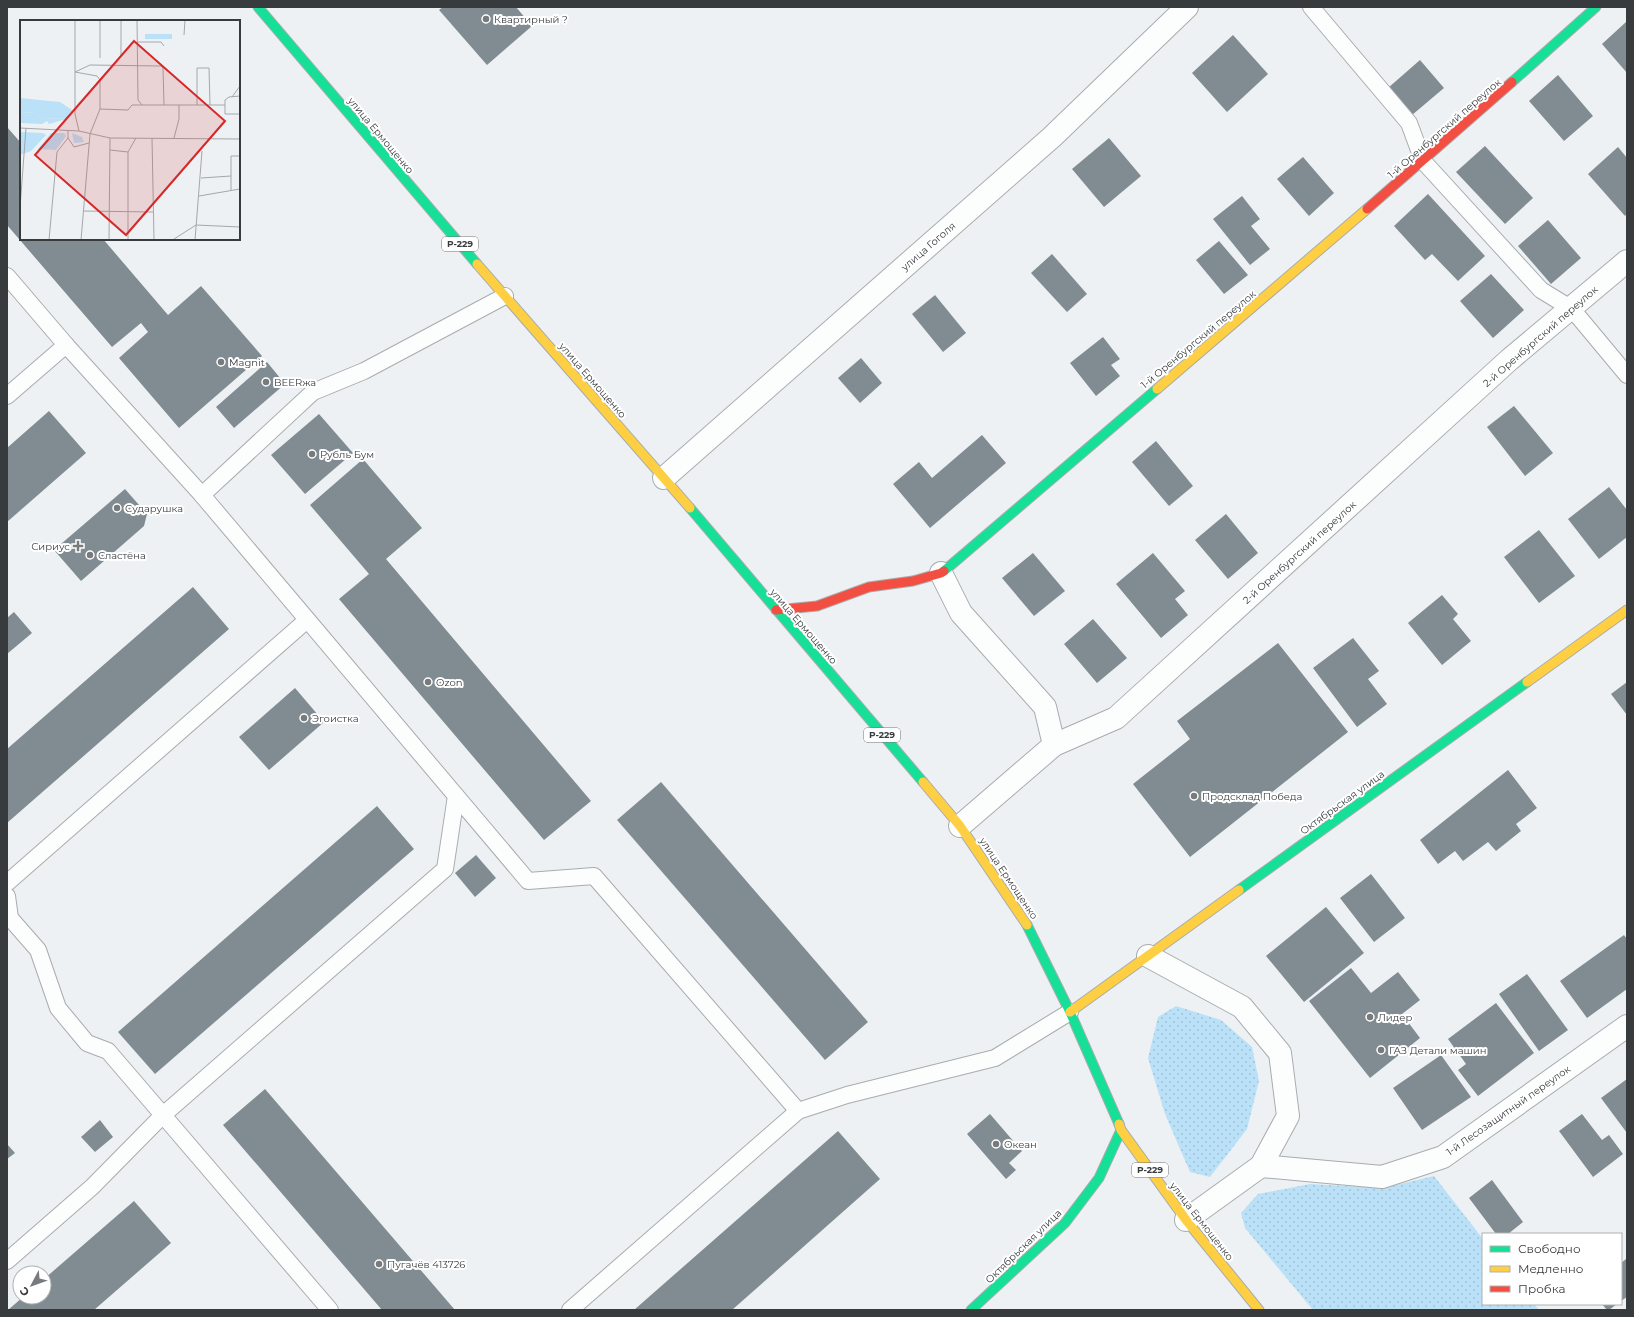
<svg xmlns="http://www.w3.org/2000/svg" width="1634" height="1317" font-family="Montserrat,sans-serif">
  <style>
    .grass { fill: url(#grass-dots) }
    .building { fill: #808c92 }
    .lines { fill: none; stroke-linecap: round; stroke-linejoin: round }
    .lane-casing { stroke: #a9acae; stroke-width: 18 }
    .street-casing { stroke: #a9acae; stroke-width: 24 }
    .fast-casing { stroke: #a9acae; stroke-width: 11 }
    .slow-casing { stroke: #a9acae; stroke-width: 11 }
    .jam-casing { stroke: #a9acae; stroke-width: 11 }
    .lane { stroke: #fcfdfd; stroke-width: 16 }
    .street { stroke: #fcfdfd; stroke-width: 22 }
    .fast { stroke: #16e098; stroke-width: 9 }
    .slow { stroke: #ffcf43; stroke-width: 9 }
    .jam { stroke: #f24e42; stroke-width: 9 }
    .poi-dot { fill: #777b7d; stroke: #fff; stroke-width: 1.5 }
    .labels { text-anchor: middle; stroke-width: 4; stroke-linejoin: round; paint-order: stroke }
    .shield { fill: #fff; stroke: #747677; stroke-width: 1 }
    .shield-label { font-size: 9px; font-weight: bold; fill: #383b3d }
    .poi-label { font-size: 10px; fill: #383b3d; stroke: #fff; text-anchor: start }
    .street-label { font-size: 10px; fill: #383b3d; stroke: #fff }
    .inset-road { fill: none; stroke: #a5a8ab; stroke-width: 1 }
    .view { fill: #d62828; fill-opacity: 0.15; stroke: #d62828; stroke-width: 2 }
    .inset-edge { fill: none; stroke: #383b3d; stroke-width: 2 }
  </style>
  <defs>
    <pattern id="grass-dots" width="8" height="8" patternUnits="userSpaceOnUse"><rect width="8" height="8" fill="#bae1f8"/><path d="M2 2h.1M6 6h.1" fill="none" stroke="#a1c2d6" stroke-width="1.8" stroke-linecap="round"/></pattern>
  </defs>
  <rect width="100%" height="100%" fill="#edf1f4"/>
  <g class="grass">
    <polygon points="1176,1006 1221,1020 1252,1047 1259,1081 1247,1129 1210,1177 1190,1172 1165,1114 1148,1058 1158,1017"/>
    <polygon points="1434,1176 1483,1239 1483,1304 1534,1304 1539,1310 1313,1310 1245,1228 1241,1213 1258,1194 1310,1184 1383,1188"/>
  </g>
  <g class="building">
    <polygon points="443,7 516,7 532,26 487,65 439,10"/>
    <polygon points="1626,22 1627,23 1627,73 1602,44"/>
    <polygon points="1233,35 1268,74 1227,112 1192,73"/>
    <polygon points="1420,60 1444,88 1412,115 1388,88"/>
    <polygon points="1558,75 1593,116 1564,141 1529,101"/>
    <polygon points="7,127 21,143 21,239 103,239 168,315 201,286 262,356 179,428 119,358 148,332 141,323 112,347 7,225"/>
    <polygon points="1109,138 1141,176 1104,207 1072,169"/>
    <polygon points="1485,146 1533,198 1505,224 1456,172"/>
    <polygon points="1618,147 1627,158 1627,213 1625,216 1588,174"/>
    <polygon points="1303,157 1334,193 1309,216 1277,179"/>
    <polygon points="1428,194 1485,256 1458,281 1432,254 1425,260 1394,226"/>
    <polygon points="1242,196 1260,219 1251,226 1270,249 1250,265 1213,219"/>
    <polygon points="1548,220 1581,258 1551,284 1518,246"/>
    <polygon points="1219,241 1248,275 1224,294 1196,260"/>
    <polygon points="1052,254 1087,294 1067,312 1031,273"/>
    <polygon points="1491,274 1524,310 1493,338 1460,301"/>
    <polygon points="935,295 966,333 943,352 912,314"/>
    <polygon points="1103,337 1120,359 1111,365 1120,376 1096,396 1070,363"/>
    <polygon points="861,358 882,383 860,403 838,378"/>
    <polygon points="267,362 285,384 234,428 216,407"/>
    <polygon points="1514,406 1553,453 1525,476 1487,427"/>
    <polygon points="49,411 86,453 7,522 7,448"/>
    <polygon points="319,414 353,453 305,494 271,455"/>
    <polygon points="982,435 1006,463 930,528 893,484 919,462 932,478"/>
    <polygon points="1156,441 1193,486 1169,506 1132,462"/>
    <polygon points="363,459 422,528 386,559 591,801 544,840 339,599 369,574 310,505"/>
    <polygon points="1609,487 1627,510 1627,537 1599,559 1568,519"/>
    <polygon points="125,489 147,514 144,526 81,581 54,550"/>
    <polygon points="1226,514 1258,553 1228,579 1195,540"/>
    <polygon points="1539,530 1575,576 1539,603 1504,557"/>
    <polygon points="1033,553 1065,591 1034,616 1002,578"/>
    <polygon points="1153,553 1185,591 1175,599 1188,615 1161,638 1116,584"/>
    <polygon points="193,587 229,629 7,823 7,749"/>
    <polygon points="1442,595 1458,614 1453,619 1471,641 1442,665 1408,623"/>
    <polygon points="14,612 32,633 7,654 7,618"/>
    <polygon points="1093,619 1127,658 1097,683 1064,644"/>
    <polygon points="1353,638 1379,671 1368,679 1387,704 1357,727 1313,668"/>
    <polygon points="1278,643 1348,732 1190,857 1133,784 1190,739 1177,721"/>
    <polygon points="1627,682 1627,715 1611,694"/>
    <polygon points="295,688 324,722 269,770 239,737"/>
    <polygon points="1508,770 1537,808 1516,824 1521,831 1496,851 1488,842 1463,861 1455,851 1438,864 1420,840"/>
    <polygon points="661,782 868,1022 825,1060 617,820"/>
    <polygon points="377,806 414,849 155,1074 118,1032"/>
    <polygon points="476,855 496,878 475,897 455,873"/>
    <polygon points="1371,874 1405,918 1374,942 1340,898"/>
    <polygon points="1326,907 1364,953 1304,1002 1266,956"/>
    <polygon points="1624,935 1627,939 1627,989 1587,1018 1560,981"/>
    <polygon points="1351,968 1371,993 1398,972 1420,1000 1402,1014 1420,1038 1370,1078 1309,1001"/>
    <polygon points="1527,974 1568,1030 1539,1051 1499,994"/>
    <polygon points="1496,1003 1534,1053 1478,1096 1458,1070 1466,1064 1448,1039"/>
    <polygon points="1441,1055 1471,1097 1422,1130 1393,1088"/>
    <polygon points="1627,1079 1627,1133 1601,1098"/>
    <polygon points="265,1089 455,1310 382,1310 223,1125"/>
    <polygon points="990,1114 1022,1151 1009,1163 1016,1170 1006,1179 967,1134"/>
    <polygon points="1582,1114 1602,1140 1609,1135 1623,1154 1593,1177 1559,1131"/>
    <polygon points="100,1120 113,1137 95,1152 81,1137"/>
    <polygon points="838,1131 880,1179 732,1310 634,1310"/>
    <polygon points="7,1144 15,1153 7,1159"/>
    <polygon points="1492,1180 1523,1222 1508,1234 1496,1234 1469,1198"/>
    <polygon points="134,1201 171,1243 94,1310 8,1310 23,1297 44,1297 44,1279"/>
    <polygon points="1626,1259 1627,1297 1621,1301 1621,1263"/>
    <polygon points="1602,1304 1617,1304 1609,1310 1607,1310"/>
  </g>
  <g class="lines">
    <defs>
      <g id="lane">
        <polyline points="1311,7 1409,123 1423,161 1541,290 1572,309 1627,375"/>
        <polyline points="7,276 66,345 202,495 528,881 594,876 798,1111 570,1310"/>
        <polyline points="7,396 66,345"/>
        <polyline points="202,495 313,392 364,371 505,296"/>
        <polyline points="7,883 307,620"/>
        <polyline points="7,896 10,918 38,950 58,1008 87,1043 108,1051 330,1310"/>
        <polyline points="798,1111 847,1095 995,1058 1070,1012"/>
        <polyline points="7,1261 92,1187 163,1115 445,869 456,796"/>
      </g>
      <g id="street">
        <polyline points="664,478 1052,137 1187,7"/>
        <polyline points="941,573 961,613 1045,707 1054,745"/>
        <polyline points="960,826 1054,745 1116,718 1509,360 1627,261"/>
        <polyline points="1148,956 1242,1007 1280,1053 1288,1116 1261,1166 1186,1220"/>
        <polyline points="1261,1166 1382,1177 1443,1157 1627,1026"/>
      </g>
      <g id="fast">
        <polyline points="258,7 477,264"/>
        <polyline points="1512,82 1596,7"/>
        <polyline points="690,508 923,782"/>
        <polyline points="944,571 1157,389"/>
        <polyline points="1239,890 1527,682"/>
        <polyline points="1027,925 1070,1012 1119,1124"/>
        <polyline points="971,1310 1065,1223 1099,1178 1121,1130"/>
      </g>
      <g id="slow">
        <polyline points="477,264 690,508"/>
        <polyline points="1157,389 1367,209"/>
        <polyline points="1527,682 1627,610"/>
        <polyline points="923,782 960,826 1027,925"/>
        <polyline points="1070,1012 1239,890"/>
        <polyline points="1119,1124 1121,1130 1186,1220 1259,1310"/>
      </g>
      <g id="jam">
        <polyline points="1367,209 1512,82"/>
        <polyline points="776,610 817,606 869,587 913,581 941,573 944,571"/>
      </g>
    </defs>
    <use href="#lane" class="lane-casing"/>
    <use href="#street" class="street-casing"/>
    <use href="#fast" class="fast-casing"/>
    <use href="#slow" class="slow-casing"/>
    <use href="#jam" class="jam-casing"/>
    <use href="#lane" class="lane"/>
    <use href="#street" class="street"/>
    <use href="#fast" class="fast"/>
    <use href="#slow" class="slow"/>
    <use href="#jam" class="jam"/>
  </g>
  <g class="poi-dot">
    <circle cx="486" cy="19" r="4"/>
    <circle cx="221" cy="362" r="4"/>
    <circle cx="266" cy="382" r="4"/>
    <circle cx="312" cy="454" r="4"/>
    <circle cx="117" cy="508" r="4"/>
    <path d="M76 540h4v4h4v4h-4v4h-4v-4h-4v-4h4z"/>
    <circle cx="90" cy="555" r="4"/>
    <circle cx="428" cy="682" r="4"/>
    <circle cx="304" cy="718" r="4"/>
    <circle cx="1194" cy="796" r="4"/>
    <circle cx="1370" cy="1017" r="4"/>
    <circle cx="1381" cy="1050" r="4"/>
    <circle cx="996" cy="1144" r="4"/>
    <circle cx="379" cy="1264" r="4"/>
  </g>
  <g class="labels">
    <g class="shield">
      <rect x="442" y="237" width="36" height="14" rx="3"/>
      <rect x="864" y="728" width="36" height="14" rx="3"/>
      <rect x="1132" y="1163" width="36" height="14" rx="3"/>
    </g>
    <g class="shield-label">
      <text x="460" y="247">Р-229</text>
      <text x="882" y="738">Р-229</text>
      <text x="1150" y="1173">Р-229</text>
    </g>
    <g class="poi-label">
      <text x="494" y="23">Квартирный ?</text>
      <text x="229" y="366">Magnit</text>
      <text x="274" y="386">BEERжа</text>
      <text x="320" y="458">Рубль Бум</text>
      <text x="125" y="512">Сударушка</text>
      <text x="70" y="550" text-anchor="end">Сириус</text>
      <text x="98" y="559">Сластёна</text>
      <text x="436" y="686">Ozon</text>
      <text x="312" y="722">Эгоистка</text>
      <text x="1202" y="800">Продсклад Победа</text>
      <text x="1378" y="1021">Лидер</text>
      <text x="1389" y="1054">ГАЗ Детали машин</text>
      <text x="1004" y="1148">Океан</text>
      <text x="387" y="1268">Пугачёв 413726</text>
    </g>
    <g class="street-label">
      <text transform="translate(1444 128) rotate(-41)" y="4">1-й Оренбургский переулок</text>
      <text transform="translate(381 135) rotate(50)" y="4">улица Ермощенко</text>
      <text transform="translate(928 246) rotate(-41)" y="4">улица Гоголя</text>
      <text transform="translate(1540 336) rotate(-41)" y="4">2-й Оренбургский переулок</text>
      <text transform="translate(1198 339) rotate(-40)" y="4">1-й Оренбургский переулок</text>
      <text transform="translate(593 380) rotate(49)" y="4">улица Ермощенко</text>
      <text transform="translate(1299 552) rotate(-42)" y="4">2-й Оренбургский переулок</text>
      <text transform="translate(804 626) rotate(49)" y="4">улица Ермощенко</text>
      <text transform="translate(1342 802) rotate(-36)" y="4">Октябрьская улица</text>
      <text transform="translate(1009 878) rotate(56)" y="4">улица Ермощенко</text>
      <text transform="translate(1508 1110) rotate(-35)" y="4">1-й Лесозащитный переулок</text>
      <text transform="translate(1202 1221) rotate(52)" y="4">улица Ермощенко</text>
      <text transform="translate(1023 1246) rotate(-44)" y="4">Октябрьская улица</text>
    </g>
  </g>
  <g transform="translate(20 20)">
    <rect width="220" height="220" fill="#edf1f4"/>
    <path d="M0,92L14,93L21,98L46,99L29,104L27,101L22,104L0,103ZM31,113H44L46,116L36,130L18,129ZM52,113L62,117L64,122L54,123Z" fill="#bae1f8"/>
    <path d="M0,78L40,82L52,90L49,94L50,96L46,99L21,98L14,93L0,92ZM0,112L23,113L26,115L11,131L0,135Z" fill="#bae1f8"/>
    <path d="M125,14H152V19H125Z" fill="#bae1f8"/>
    <path class="inset-road" d="M55,0V94L59,111M80,0V38M101,0V36M117,0L118,80L122,85M164,15L165,0M117,22H141L144,26M55,52L77,56L80,60V89L108,90L112,85H205V80L209,77L220,76M55,52L70,45L141,46L143,48L144,85M212,77L220,66M177,85V48H189L190,85M205,85V94H220M0,108L59,111L90,118L220,119M48,110V118L54,127L69,123M132,118L134,220M154,118L159,99V85M90,130L108,132M181,158L211,156M211,170V136H220M179,176L220,169M0,188L6,108M63,191L133,192M154,219L176,205L220,207M29,220L37,132L48,118M61,220L70,114L80,89M89,220L90,118M108,220V132L116,118M175,220L182,131"/>
    <path class="view" d="M114,21L205,101L106,215L15,135Z"/>
    <rect width="220" height="220" class="inset-edge"/>
  </g>
  <rect width="1634" height="1317" fill="none" stroke="#383b3d" stroke-width="16"/>
  <rect x="1482" y="1233" width="140" height="72" fill="#ffffff" stroke="#afb1b1"/>
  <rect x="1490" y="1246" width="20" height="6" fill="#16e098" stroke="#afb1b1"/>
  <text x="1518" y="1253" font-size="12" fill="#383b3d">Свободно</text>
  <rect x="1490" y="1266" width="20" height="6" fill="#ffcf43" stroke="#afb1b1"/>
  <text x="1518" y="1273" font-size="12" fill="#383b3d">Медленно</text>
  <rect x="1490" y="1286" width="20" height="6" fill="#f24e42" stroke="#afb1b1"/>
  <text x="1518" y="1293" font-size="12" fill="#383b3d">Пробка</text>
  <g transform="translate(32 1285) rotate(229)"><circle r="19" fill="#ffffff" stroke="#afb1b1"/>
  <path d="M0-3L7 15L0 10L-7 15Z" fill="#777b7d"/>
  <text y="-6" font-size="11" font-weight="bold" text-anchor="middle" fill="#383b3d">С</text>
  </g>
</svg>
